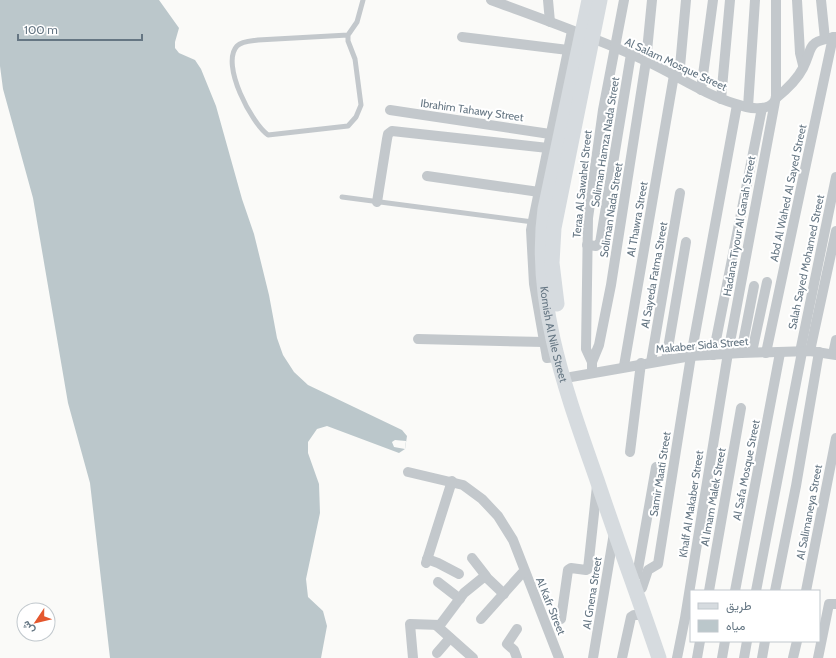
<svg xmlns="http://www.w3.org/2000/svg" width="836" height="658" font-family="Cabin,Vazirmatn,sans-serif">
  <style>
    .water { fill: #bbc7cb }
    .pier { fill: #fafaf8 }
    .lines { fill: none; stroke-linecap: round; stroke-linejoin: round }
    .lane { stroke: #c3c8cc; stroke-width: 5 }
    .street { stroke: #c3c8cc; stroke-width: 10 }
    .primary { stroke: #d6dbdf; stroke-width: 15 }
    .labels { text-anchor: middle; stroke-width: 4; stroke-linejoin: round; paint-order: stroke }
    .street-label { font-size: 11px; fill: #657683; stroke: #fff }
  </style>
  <rect width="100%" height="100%" fill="#fafaf8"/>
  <polygon class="water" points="0,0 159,0 179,28 175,42 175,48 179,53 195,60 201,69 216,106 242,199 254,234 269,295 277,338 283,355 294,372 308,385 402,430 407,436 405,449 399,453 327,426 317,429 308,442 308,453 319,484 320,513 306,579 308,597 323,611 327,626 321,658 110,658 90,483 68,403 33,198 3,89 0,66"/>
  <polygon class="pier" points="395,440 406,441 405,449 394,447 392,442"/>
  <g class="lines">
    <g class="lane">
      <path d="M348,35L258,40C251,41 242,41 237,46C220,64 252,124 268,135L348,126L356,117L361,105L355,59L348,41V35L357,22L363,0"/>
      <polyline points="342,197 533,222"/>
    </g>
    <g class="street">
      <path d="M491,0C542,19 594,37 644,60C675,74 703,94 736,104C747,108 766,112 774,102"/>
      <polyline points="548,0 550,22"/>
      <polyline points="797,0 800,53 803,65"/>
      <polyline points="821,0 825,39"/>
      <polyline points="462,37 568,50"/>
      <polyline points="679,78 686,0"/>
      <polyline points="701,90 713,0"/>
      <path d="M776,98C786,90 797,80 803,68C814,45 806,42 836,37"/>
      <polyline points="721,99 730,0"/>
      <polyline points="748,107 755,0"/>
      <polyline points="390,110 550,134"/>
      <polyline points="427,176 539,192"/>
      <polyline points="377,202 387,139 388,134 392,131 548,148"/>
      <polyline points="587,245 596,246 600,243 631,54"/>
      <polyline points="418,339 544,342"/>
      <polyline points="810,351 836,231"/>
      <polyline points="752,352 767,282"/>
      <polyline points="800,352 836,177"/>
      <polyline points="741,353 754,286"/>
      <polyline points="766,353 833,37"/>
      <polyline points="833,354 836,340"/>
      <polyline points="713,355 762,108"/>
      <polyline points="557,357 547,358 534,284 531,230 572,31"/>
      <polyline points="666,360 686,242"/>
      <polyline points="592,362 599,345 611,285 646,61 652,0"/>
      <polyline points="651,362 680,193"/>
      <polyline points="624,366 674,75"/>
      <polyline points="592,372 592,362 586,349 588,218 603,110 624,0"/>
      <polyline points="571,377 691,356 741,353 810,351 836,355"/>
      <polyline points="630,452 641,363"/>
      <polyline points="408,472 463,485 482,499 498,516 513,540 559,658"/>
      <polyline points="472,558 486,576"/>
      <polyline points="427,559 438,563 459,574"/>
      <polyline points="426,563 452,481"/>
      <polyline points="637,575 656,467"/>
      <polyline points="438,582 460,599"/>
      <polyline points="642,588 648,570 658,564 691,356 737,105"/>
      <polyline points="709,591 741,408"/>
      <polyline points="735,591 780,353"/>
      <polyline points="756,591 802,352"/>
      <polyline points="775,591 796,486 819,352"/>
      <polyline points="806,591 836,438"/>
      <polyline points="481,619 524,571"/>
      <polyline points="561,619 568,570 571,568 586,570 588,569 597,486"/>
      <polyline points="437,626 473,658"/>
      <polyline points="517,629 507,644 514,650 517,658"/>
      <polyline points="437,653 450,638"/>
      <polyline points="413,658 410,624 440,625 464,593 485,576 504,594"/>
      <polyline points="593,658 614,533"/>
      <polyline points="622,658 631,617 634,615 644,615"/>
      <polyline points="677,658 685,618 728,353 776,96 776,0"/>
      <polyline points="697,658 700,641"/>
      <polyline points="722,658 725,641"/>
      <polyline points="744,658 747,641"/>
      <polyline points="762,658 765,641"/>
      <polyline points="793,658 797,641"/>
      <polyline points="818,658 829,604 836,604"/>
    </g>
    <g class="primary">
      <path id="s1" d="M589,0L545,209C532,302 567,394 597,480C617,540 639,599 659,658"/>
      <polyline points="557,304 552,263 554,228 600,0"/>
    </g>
  </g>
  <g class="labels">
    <g class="street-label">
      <text transform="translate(676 64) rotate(25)" y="4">Al Salam Mosque Street</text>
      <text transform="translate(472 110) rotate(8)" y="4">Ibrahim Tahawy Street</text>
      <text transform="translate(605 142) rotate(-81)" y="4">Soliman Hamza Nada Street</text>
      <text transform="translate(582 184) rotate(-84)" y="4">Teraa Al Sawahel Street</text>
      <text transform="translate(788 193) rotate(-78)" y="4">Abd Al Wahed Al Sayed Street</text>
      <text transform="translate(611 210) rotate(-81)" y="4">Soliman Nada Street</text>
      <text transform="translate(637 219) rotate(-80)" y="4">Al Thawra Street</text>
      <text transform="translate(739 226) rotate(-80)" y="4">Hadana Tiyour Al Ganah Street</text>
      <text transform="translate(806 262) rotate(-78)" y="4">Salah Sayed Mohamed Street</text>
      <text transform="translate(654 275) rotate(-80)" y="4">Al Sayeda Fatma Street</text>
      <text dy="4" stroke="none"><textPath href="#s1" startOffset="340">Kornish Al Nile Street</textPath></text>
      <text transform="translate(702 345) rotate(-5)" y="4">Makaber Sida Street</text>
      <text transform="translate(746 470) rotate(-79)" y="4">Al Safa Mosque Street</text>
      <text transform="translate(660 474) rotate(-81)" y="4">Samir Maati Street</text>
      <text transform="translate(713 497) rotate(-80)" y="4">Al Imam Malek Street</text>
      <text transform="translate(691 504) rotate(-81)" y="4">Khalf Al Makaber Street</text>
      <text transform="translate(809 512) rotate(-79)" y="4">Al Salimaneya Street</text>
      <text transform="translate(592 593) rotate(-81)" y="4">Al Gnena Street</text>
      <text transform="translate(551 606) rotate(68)" y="4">Al Kafr Street</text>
    </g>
  </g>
  <rect x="690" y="590" width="130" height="52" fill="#ffffff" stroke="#c1c8cd"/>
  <rect x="698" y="603" width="20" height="6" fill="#d6dbdf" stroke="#c1c8cd"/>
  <text x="726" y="610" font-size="12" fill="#657683">طريق</text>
  <rect x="698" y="620" width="20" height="12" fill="#bbc7cb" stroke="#c1c8cd"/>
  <text x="726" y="630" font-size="12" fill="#657683">مياه</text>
  <g transform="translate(36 622) rotate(235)"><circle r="19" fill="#ffffff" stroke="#c1c8cd"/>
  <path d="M0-3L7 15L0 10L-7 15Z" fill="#e4572e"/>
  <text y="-6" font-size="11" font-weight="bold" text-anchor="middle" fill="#657683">ش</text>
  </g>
  <path d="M18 34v6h124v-6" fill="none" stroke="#657683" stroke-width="2"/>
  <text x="24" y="34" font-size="12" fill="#657683" stroke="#ffffff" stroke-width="3" paint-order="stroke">100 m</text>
</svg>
